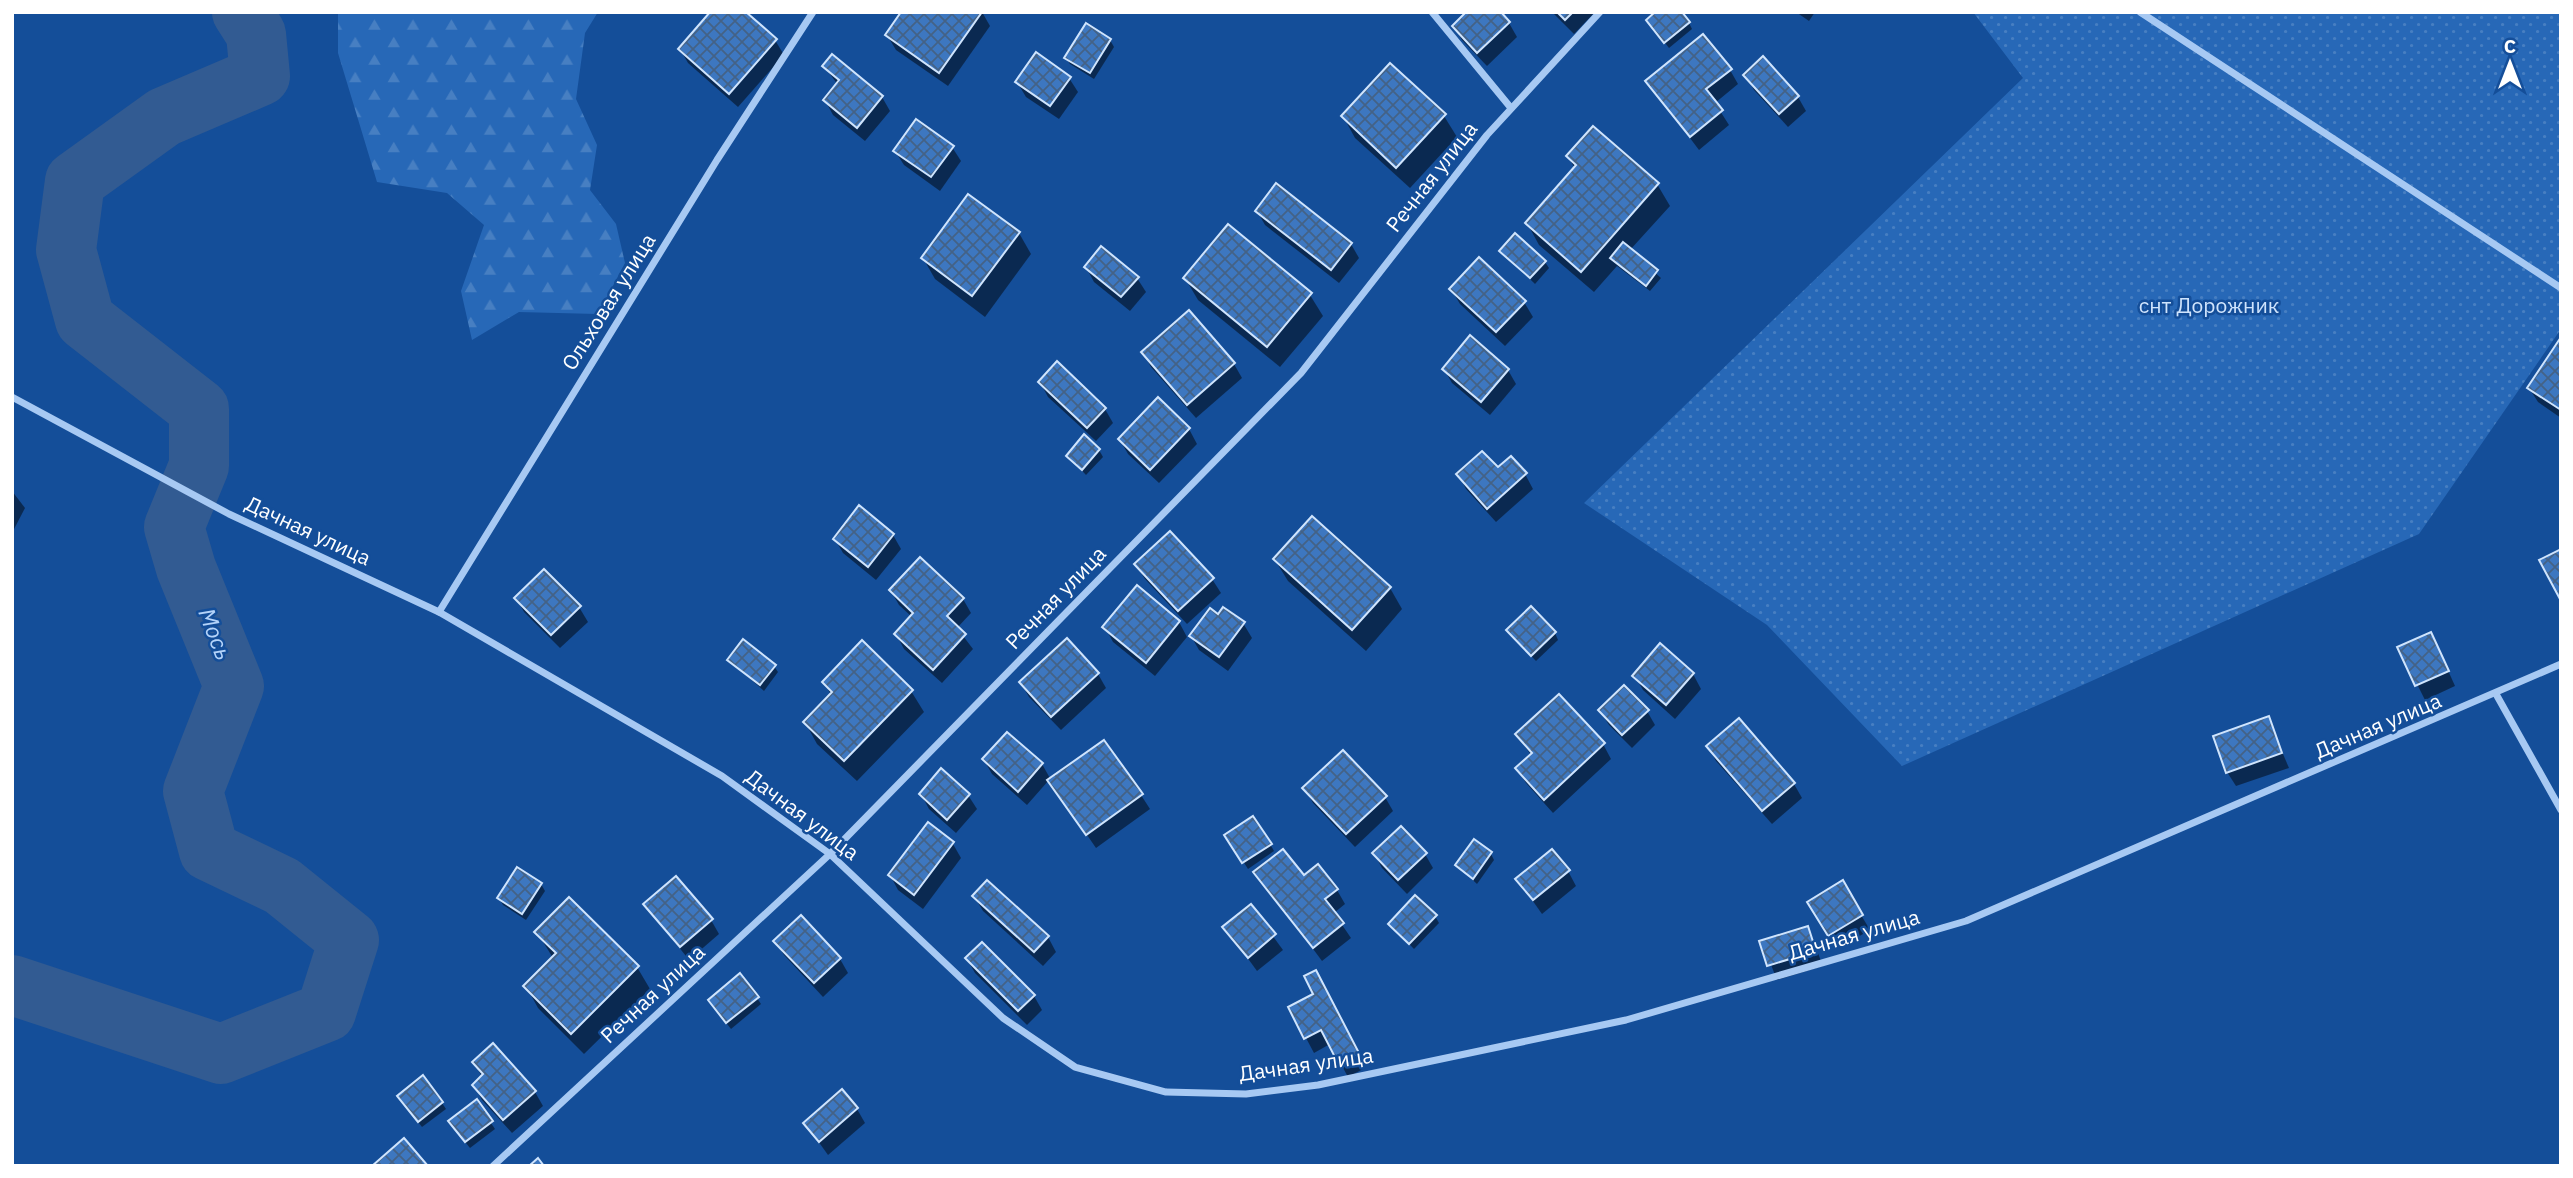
<svg xmlns="http://www.w3.org/2000/svg" width="2573" height="1178" font-family="'IBM Plex Sans',sans-serif">
  <style>
    .forest { fill: url(#forest-firs) }
    .garden { fill: url(#garden-dots) }
    .shadow { fill: #0007 }
    .lines { fill: none; stroke-linecap: round; stroke-linejoin: round }
    .river { stroke: #325b92; stroke-width: 60 }
    .building { fill: url(#building-cross-hatch); stroke: #cfe4fd; stroke-width: 2 }
    .minor { stroke: #a7c9f3; stroke-width: 7 }
    .labels { text-anchor: middle; stroke-width: 5; stroke-linejoin: round; paint-order: stroke }
    .street-label { font-size: 21px; fill: #fff; stroke: #144e99 }
    .park-label { font-size: 21px; fill: #cfe4fd; stroke: #144e99 }
    .water-label { font-size: 23px; font-style: italic; fill: #b4d3f9; stroke: #144e99 }
  </style>
  <defs>
    <pattern id="forest-firs" width="22" height="20" patternUnits="userSpaceOnUse" patternTransform="scale(1.75)"><rect width="22" height="20" fill="#2768b7"/><path d="M5 1l3.5 6h-7zM16 11l3.5 6h-7z" fill="#477fc2"/></pattern>
    <pattern id="garden-dots" width="8" height="8" patternUnits="userSpaceOnUse" patternTransform="scale(1.75)"><rect width="8" height="8" fill="#2768b7"/><path d="M2 2h.1M6 6h.1" fill="none" stroke="#477fc2" stroke-width="1.8" stroke-linecap="round"/></pattern>
    <pattern id="building-cross-hatch" width="8" height="8" patternUnits="userSpaceOnUse" patternTransform="scale(1.75)"><rect width="8" height="8" fill="#3d77c0"/><path d="M0 0l8 8M0 8l8-8" fill="none" stroke="#446286"/></pattern>
  </defs>
  <rect width="100%" height="100%" fill="#144e99"/>
  <polygon class="forest" points="338,12 598,12 585,33 576,99 597,145 590,190 616,224 625,263 598,314 519,312 472,340 461,291 484,225 447,193 377,182 338,53"/>
  <polygon class="garden" points="1973,12 2561,12 2561,329 2419,534 1902,766 1767,625 1584,503 2023,78"/>
  <g class="shadow">
    <polygon points="982,12 990,26 948,86 896,50 887,35"/>
    <polygon points="1552,12 1595,12 1574,34"/>
    <polygon points="1796,12 1815,12 1809,21"/>
    <polygon points="1648,21 1689,23 1692,29 1669,48"/>
    <polygon points="1509,23 1517,37 1487,66 1462,40 1454,26"/>
    <polygon points="775,40 784,55 738,107 688,63 680,49"/>
    <polygon points="1110,40 1114,47 1094,79 1070,64 1066,58"/>
    <polygon points="824,66 882,97 890,111 865,141 833,115 825,100 838,85"/>
    <polygon points="1730,70 1738,84 1715,103 1729,125 1699,150 1647,81"/>
    <polygon points="1746,75 1798,97 1806,111 1788,127 1754,90"/>
    <polygon points="1069,78 1078,92 1059,119 1026,97 1017,82"/>
    <polygon points="1343,116 1444,116 1457,137 1410,188 1355,138"/>
    <polygon points="952,147 961,161 940,191 904,165 895,151"/>
    <polygon points="1568,156 1657,184 1670,206 1630,250 1661,278 1650,291 1617,266 1594,292 1539,245 1527,223 1575,169"/>
    <polygon points="1257,211 1351,244 1359,258 1339,283 1265,225"/>
    <polygon points="1019,233 1031,254 985,317 935,279 923,258"/>
    <polygon points="1501,251 1545,262 1549,268 1535,284"/>
    <polygon points="1086,267 1137,278 1146,292 1130,311 1094,282"/>
    <polygon points="1185,278 1310,295 1323,316 1280,367 1198,300"/>
    <polygon points="1451,289 1524,302 1533,317 1505,346 1460,304"/>
    <polygon points="2561,340 2561,418 2538,402 2529,388"/>
    <polygon points="1143,352 1234,364 1242,378 1196,418 1151,367"/>
    <polygon points="1444,369 1508,370 1516,384 1490,415 1452,383"/>
    <polygon points="1040,382 1105,409 1113,423 1096,441 1048,397"/>
    <polygon points="1158,400 1189,429 1197,444 1159,483 1128,454 1120,440"/>
    <polygon points="1099,450 1103,457 1086,475 1068,456"/>
    <polygon points="1498,470 1525,474 1533,489 1496,522 1466,489 1458,474"/>
    <polygon points="12,491 25,508 12,533"/>
    <polygon points="893,535 901,549 876,580 843,553 835,539"/>
    <polygon points="1275,560 1390,588 1402,609 1366,651 1288,581"/>
    <polygon points="1136,565 1212,579 1221,593 1187,624 1145,579"/>
    <polygon points="1137,588 1179,622 1187,637 1155,676 1113,642 1105,627"/>
    <polygon points="891,591 963,599 971,613 957,628 973,649 942,683 904,649 896,634 912,617 899,605"/>
    <polygon points="516,598 579,607 588,622 560,648 524,612"/>
    <polygon points="1243,623 1252,638 1228,671 1199,650 1191,636"/>
    <polygon points="1555,633 1558,640 1536,661 1512,636"/>
    <polygon points="2399,648 2438,648 2455,686 2425,700"/>
    <polygon points="729,660 774,666 778,672 764,691"/>
    <polygon points="1098,674 1106,688 1061,730 1029,697 1021,683"/>
    <polygon points="1693,674 1701,689 1675,719 1643,690 1635,676"/>
    <polygon points="824,682 911,691 924,712 857,781 817,744 805,722 831,695"/>
    <polygon points="1600,711 1647,711 1655,725 1632,748 1609,725"/>
    <polygon points="2268,719 2289,768 2236,786 2227,772"/>
    <polygon points="1007,734 1042,764 1051,780 1141,795 1150,809 1096,848 1049,780 1027,805 992,774 984,760"/>
    <polygon points="1517,735 1603,744 1611,759 1553,813 1526,783 1517,769 1531,755"/>
    <polygon points="1708,746 1794,784 1802,798 1772,824 1716,761"/>
    <polygon points="1305,789 1385,797 1393,811 1355,847 1313,803"/>
    <polygon points="921,794 968,795 977,809 956,833 929,809"/>
    <polygon points="928,825 953,844 961,858 923,909 898,890 890,875"/>
    <polygon points="1227,836 1270,844 1274,851 1248,869"/>
    <polygon points="1374,853 1425,854 1433,868 1407,894 1382,868"/>
    <polygon points="1491,854 1494,860 1477,884 1457,865"/>
    <polygon points="1568,871 1576,886 1542,914 1518,880"/>
    <polygon points="1256,872 1304,878 1337,890 1345,904 1334,913 1351,938 1322,961"/>
    <polygon points="1842,883 1870,930 1837,949 1810,902"/>
    <polygon points="541,884 545,891 526,920 503,905 499,898"/>
    <polygon points="974,896 1048,937 1056,952 1043,966 983,911"/>
    <polygon points="645,904 711,920 719,934 689,960"/>
    <polygon points="1251,906 1283,950 1257,971 1225,927"/>
    <polygon points="1435,916 1439,923 1414,949 1390,924"/>
    <polygon points="1808,928 1823,966 1777,980 1762,942"/>
    <polygon points="537,932 637,967 650,989 584,1054 538,1008 526,986 553,958"/>
    <polygon points="775,941 840,959 848,973 823,997 784,955"/>
    <polygon points="967,959 1034,996 1042,1010 1027,1025 975,973"/>
    <polygon points="1324,987 1365,1068 1348,1077 1330,1044 1314,1053 1290,1008"/>
    <polygon points="757,998 761,1004 731,1029 714,1007"/>
    <polygon points="474,1062 535,1092 543,1106 512,1133 482,1100 474,1085 482,1077"/>
    <polygon points="477,1102 495,1129 470,1148 454,1128"/>
    <polygon points="403,1103 442,1103 446,1109 422,1127"/>
    <polygon points="857,1109 865,1123 828,1155 805,1123"/>
  </g>
  <g class="lines">
    <polyline class="river" points="12,985 221,1054 326,1012 349,940 282,886 209,851 193,791 234,686 186,568 174,527 199,466 199,409 85,320 66,250 75,181 164,117 260,76 256,34 242,12"/>
  </g>
  <g class="building">
    <polygon points="710,12 746,12 777,39 729,94 678,49"/>
    <polygon points="901,12 982,12 939,73 885,35"/>
    <polygon points="1466,12 1501,12 1510,22 1477,53 1452,26"/>
    <polygon points="1557,12 1573,12 1565,20"/>
    <polygon points="1655,12 1682,12 1690,22 1664,43 1646,20"/>
    <polygon points="1086,23 1111,39 1090,73 1064,58"/>
    <polygon points="1703,34 1732,69 1706,89 1723,110 1690,137 1645,81"/>
    <polygon points="1036,52 1071,77 1050,106 1015,82"/>
    <polygon points="832,54 883,96 857,128 823,100 839,80 822,66"/>
    <polygon points="1763,56 1799,96 1779,114 1743,75"/>
    <polygon points="1390,63 1446,114 1396,168 1341,116"/>
    <polygon points="916,119 954,146 931,177 893,151"/>
    <polygon points="1593,126 1659,183 1581,272 1525,223 1576,165 1566,156"/>
    <polygon points="1276,183 1352,243 1331,270 1255,211"/>
    <polygon points="968,194 1020,232 972,296 921,258"/>
    <polygon points="1228,224 1312,293 1267,347 1183,278"/>
    <polygon points="1515,233 1546,261 1530,278 1499,251"/>
    <polygon points="1623,242 1658,270 1646,286 1610,258"/>
    <polygon points="1101,246 1139,277 1121,297 1084,267"/>
    <polygon points="1479,257 1526,301 1496,332 1449,289"/>
    <polygon points="1189,310 1235,363 1187,405 1141,352"/>
    <polygon points="1470,335 1509,369 1481,402 1442,369"/>
    <polygon points="2561,337 2561,410 2527,388"/>
    <polygon points="1057,361 1106,408 1087,428 1038,382"/>
    <polygon points="1158,397 1190,428 1150,470 1118,439"/>
    <polygon points="1084,434 1100,449 1082,470 1066,456"/>
    <polygon points="1482,451 1498,467 1511,456 1527,473 1487,509 1456,474"/>
    <polygon points="859,505 894,534 868,567 833,539"/>
    <polygon points="1312,516 1391,587 1352,630 1273,559"/>
    <polygon points="1170,531 1214,578 1178,611 1134,564"/>
    <polygon points="2561,549 2561,598 2560,599 2539,560"/>
    <polygon points="920,557 964,598 947,616 966,634 933,670 894,634 913,613 889,590"/>
    <polygon points="544,569 581,606 551,635 514,598"/>
    <polygon points="1137,585 1180,621 1146,663 1102,627"/>
    <polygon points="1531,606 1556,632 1531,656 1506,630"/>
    <polygon points="1223,607 1245,622 1219,657 1189,636 1210,608 1218,614"/>
    <polygon points="2431,632 2449,671 2415,686 2397,647"/>
    <polygon points="1067,638 1099,673 1051,717 1019,682"/>
    <polygon points="743,639 776,665 760,685 727,660"/>
    <polygon points="862,640 913,690 844,761 803,722 832,692 822,682"/>
    <polygon points="1660,643 1694,673 1666,705 1632,676"/>
    <polygon points="1624,685 1649,710 1622,735 1598,710"/>
    <polygon points="1559,694 1605,743 1544,800 1515,768 1532,753 1515,734"/>
    <polygon points="2269,716 2282,753 2226,773 2213,736"/>
    <polygon points="1739,718 1795,783 1762,811 1706,746"/>
    <polygon points="1007,732 1043,763 1018,792 982,759"/>
    <polygon points="1104,740 1143,794 1086,835 1047,780"/>
    <polygon points="1343,750 1387,796 1346,834 1302,788"/>
    <polygon points="941,768 970,794 947,820 919,794"/>
    <polygon points="1253,816 1272,844 1242,863 1224,835"/>
    <polygon points="928,822 954,842 914,895 888,875"/>
    <polygon points="1401,826 1427,853 1398,880 1372,853"/>
    <polygon points="1474,839 1492,852 1473,879 1455,865"/>
    <polygon points="1283,849 1304,875 1318,864 1338,889 1325,899 1344,923 1313,948 1253,872"/>
    <polygon points="1552,849 1570,870 1533,900 1515,879"/>
    <polygon points="517,867 542,883 522,914 497,898"/>
    <polygon points="676,876 713,919 680,947 643,904"/>
    <polygon points="987,880 1049,936 1034,952 972,896"/>
    <polygon points="1843,880 1863,915 1828,936 1807,902"/>
    <polygon points="1415,895 1437,915 1409,944 1388,924"/>
    <polygon points="569,897 639,966 571,1034 523,986 556,953 534,932"/>
    <polygon points="1251,904 1276,934 1248,958 1222,927"/>
    <polygon points="801,915 841,958 814,983 773,941"/>
    <polygon points="1808,926 1816,951 1767,966 1759,941"/>
    <polygon points="982,942 1035,995 1018,1011 965,958"/>
    <polygon points="1316,970 1359,1053 1338,1063 1321,1030 1304,1039 1288,1007 1313,994 1304,976"/>
    <polygon points="740,973 759,997 726,1023 708,1000"/>
    <polygon points="493,1043 536,1091 503,1120 472,1085 483,1074 472,1062"/>
    <polygon points="423,1075 443,1102 418,1122 397,1096"/>
    <polygon points="842,1089 858,1108 819,1142 803,1123"/>
    <polygon points="477,1099 493,1121 465,1142 448,1121"/>
    <polygon points="404,1138 428,1166 372,1166"/>
    <polygon points="538,1158 544,1166 529,1166"/>
  </g>
  <g class="lines">
    <g class="minor">
      <polyline points="1432,12 1511,108"/>
      <polyline points="2140,12 2561,288"/>
      <polyline points="12,397 229,514 439,612 722,776 830,854 1003,1018 1075,1067 1166,1092 1246,1094 1318,1085 1626,1020 1966,921 2561,664"/>
      <polyline points="439,612 717,160 813,12"/>
      <polyline points="2496,694 2561,810"/>
      <polyline points="493,1166 830,854 1301,373 1487,135 1600,12"/>
    </g>
  </g>
  <g class="labels">
    <g class="street-label">
      <text transform="translate(1432 177) rotate(-52)" y="7">Речная улица</text>
      <text transform="translate(609 302) rotate(-58)" y="7">Ольховая улица</text>
      <text transform="translate(308 531) rotate(25)" y="7">Дачная улица</text>
      <text transform="translate(1056 598) rotate(-46)" y="7">Речная улица</text>
      <text transform="translate(2378 726) rotate(-23)" y="7">Дачная улица</text>
      <text transform="translate(802 815) rotate(37)" y="7">Дачная улица</text>
      <text transform="translate(1854 935) rotate(-16)" y="7">Дачная улица</text>
      <text transform="translate(653 994) rotate(-43)" y="7">Речная улица</text>
      <text transform="translate(1306 1065) rotate(-8)" y="7">Дачная улица</text>
    </g>
    <g class="park-label">
      <text x="2209" y="313">снт Дорожник</text>
    </g>
    <g class="water-label">
      <text transform="translate(215 634) rotate(69)" y="8">Мось</text>
    </g>
  </g>
  <rect width="2573" height="1178" fill="none" stroke="#ffffff" stroke-width="28"/>
  <g transform="translate(2510 63)" stroke="#144e99" stroke-width="5" paint-order="stroke">
  <path d="M0-5L12 26L0 18L-12 26Z" fill="#ffffff"/>
  <text y="-10" font-size="19" font-weight="bold" text-anchor="middle" fill="#ffffff">С</text>
  </g>
</svg>
